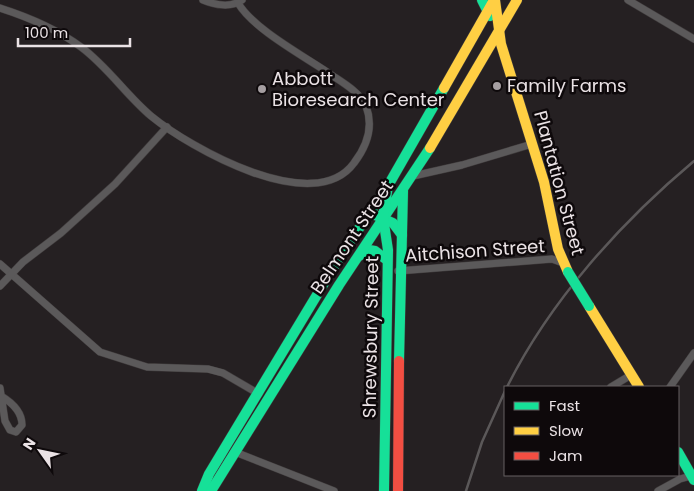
<svg xmlns="http://www.w3.org/2000/svg" width="694" height="491" font-family="Poppins,sans-serif">
  <style>
    .lines { fill: none; stroke-linecap: round; stroke-linejoin: round }
    .street-casing { stroke: #403c3d; stroke-width: 8 }
    .fast-casing { stroke: #403c3d; stroke-width: 11 }
    .slow-casing { stroke: #403c3d; stroke-width: 11 }
    .jam-casing { stroke: #403c3d; stroke-width: 11 }
    .street { stroke: #5b595a; stroke-width: 7 }
    .fast { stroke: #16e098; stroke-width: 10 }
    .slow { stroke: #ffcf43; stroke-width: 10 }
    .jam { stroke: #f24e42; stroke-width: 10 }
    .rail { stroke: #5b5859; stroke-width: 2.5 }
    .fast-bridge-casing { stroke: #403c3d; stroke-width: 11; stroke-linecap: butt }
    .fast-bridge { stroke: #16e098; stroke-width: 10 }
    .poi-dot { fill: #a59ea1; stroke: #0e090b; stroke-width: 2 }
    .labels { text-anchor: middle; stroke-width: 5; stroke-linejoin: round; paint-order: stroke }
    .poi-label { font-size: 18px; fill: #eae2e5; stroke: #0e090b; text-anchor: start }
    .street-label { font-size: 18px; fill: #eae2e5; stroke: #0e090b }
  </style>
  <rect width="100%" height="100%" fill="#252022"/>
  <g class="lines">
    <defs>
      <g id="street">
        <path d="M203,0C215,5 231,8 242,0"/>
        <polyline points="628,0 694,39"/>
        <path d="M0,8C28,17 57,29 81,47C108,67 126,95 151,116C190,148 314,218 354,163C367,146 374,127 366,106C360,93 345,84 333,76C306,57 254,30 238,3"/>
        <polyline points="413,176 462,165 532,144"/>
        <polyline points="0,264 100,352 147,367 208,369 223,373 259,394"/>
        <polyline points="398,271 552,259 563,263"/>
        <polyline points="0,286 23,262 61,233 115,184 167,127"/>
        <polyline points="611,387 631,375"/>
        <polyline points="670,387 694,353"/>
        <path d="M0,388L5,421L10,430L16,432L22,425C22,412 11,402 1,396"/>
        <polyline points="235,452 334,491"/>
        <polyline points="658,491 680,479 694,475"/>
      </g>
      <g id="fast">
        <polyline points="482,0 490,16"/>
        <polyline points="375,215 393,223 402,235"/>
        <polyline points="359,256 369,250 375,251 387,260"/>
        <polyline points="399,361 403,191"/>
        <polyline points="678,452 694,480"/>
        <polyline points="202,491 209,474 341,255 389,184 444,88"/>
        <polyline points="211,491 339,285 430,148"/>
        <polyline points="384,491 388,250 383,217 388,186"/>
      </g>
      <g id="slow">
        <polyline points="495,0 501,44 544,182 558,249 568,272"/>
        <polyline points="444,88 494,0"/>
        <polyline points="430,148 517,0"/>
        <polyline points="589,306 639,387"/>
      </g>
      <polyline id="jam" points="398,491 399,361"/>
    </defs>
    <use href="#street" class="street-casing"/>
    <use href="#fast" class="fast-casing"/>
    <use href="#slow" class="slow-casing"/>
    <use href="#jam" class="jam-casing"/>
    <use href="#street" class="street"/>
    <use href="#fast" class="fast"/>
    <use href="#slow" class="slow"/>
    <use href="#jam" class="jam"/>
    <g class="rail">
      <path d="M507,387C550,301 620,223 694,161"/>
      <polyline points="466,491 482,442 505,391"/>
    </g>
    <defs>
      <polyline id="fast-bridge" points="568,272 589,306"/>
    </defs>
    <use href="#fast-bridge" class="fast-bridge-casing"/>
    <use href="#fast-bridge" class="fast-bridge"/>
  </g>
  <g class="poi-dot">
    <circle cx="497" cy="86" r="5"/>
    <circle cx="262" cy="89" r="5"/>
  </g>
  <g class="labels">
    <g class="poi-label">
      <text x="272" y="85">Abbott<tspan x="272" dy="21">Bioresearch Center</tspan></text>
      <text x="507" y="92">Family Farms</text>
    </g>
    <g class="street-label">
      <text transform="translate(559 183) rotate(75)" y="6">Plantation Street</text>
      <text transform="translate(352 237) rotate(-56)" y="6">Belmont Street</text>
      <text transform="translate(475 251) rotate(-4)" y="6">Aitchison Street</text>
      <text transform="translate(371 337) rotate(-89)" y="6">Shrewsbury Street</text>
    </g>
  </g>
  <rect x="504" y="386" width="175" height="90" fill="#0e090b" stroke="#666062"/>
  <rect x="514" y="402" width="25" height="8" fill="#16e098" stroke="#666062"/>
  <text x="549" y="411" font-size="15" fill="#eae2e5">Fast</text>
  <rect x="514" y="427" width="25" height="8" fill="#ffcf43" stroke="#666062"/>
  <text x="549" y="436" font-size="15" fill="#eae2e5">Slow</text>
  <rect x="514" y="452" width="25" height="8" fill="#f24e42" stroke="#666062"/>
  <text x="549" y="461" font-size="15" fill="#eae2e5">Jam</text>
  <g transform="translate(40 451) rotate(303)" stroke="#0e090b" stroke-width="4" paint-order="stroke">
  <path d="M0-4L9 19L0 12L-9 19Z" fill="#eae2e5"/>
  <text y="-8" font-size="14" font-weight="bold" text-anchor="middle" fill="#eae2e5">N</text>
  </g>
  <path d="M18 38v8h112v-8" fill="none" stroke="#eae2e5" stroke-width="2.5"/>
  <text x="25" y="38" font-size="15" fill="#eae2e5" stroke="#0e090b" stroke-width="4" paint-order="stroke">100 m</text>
</svg>
